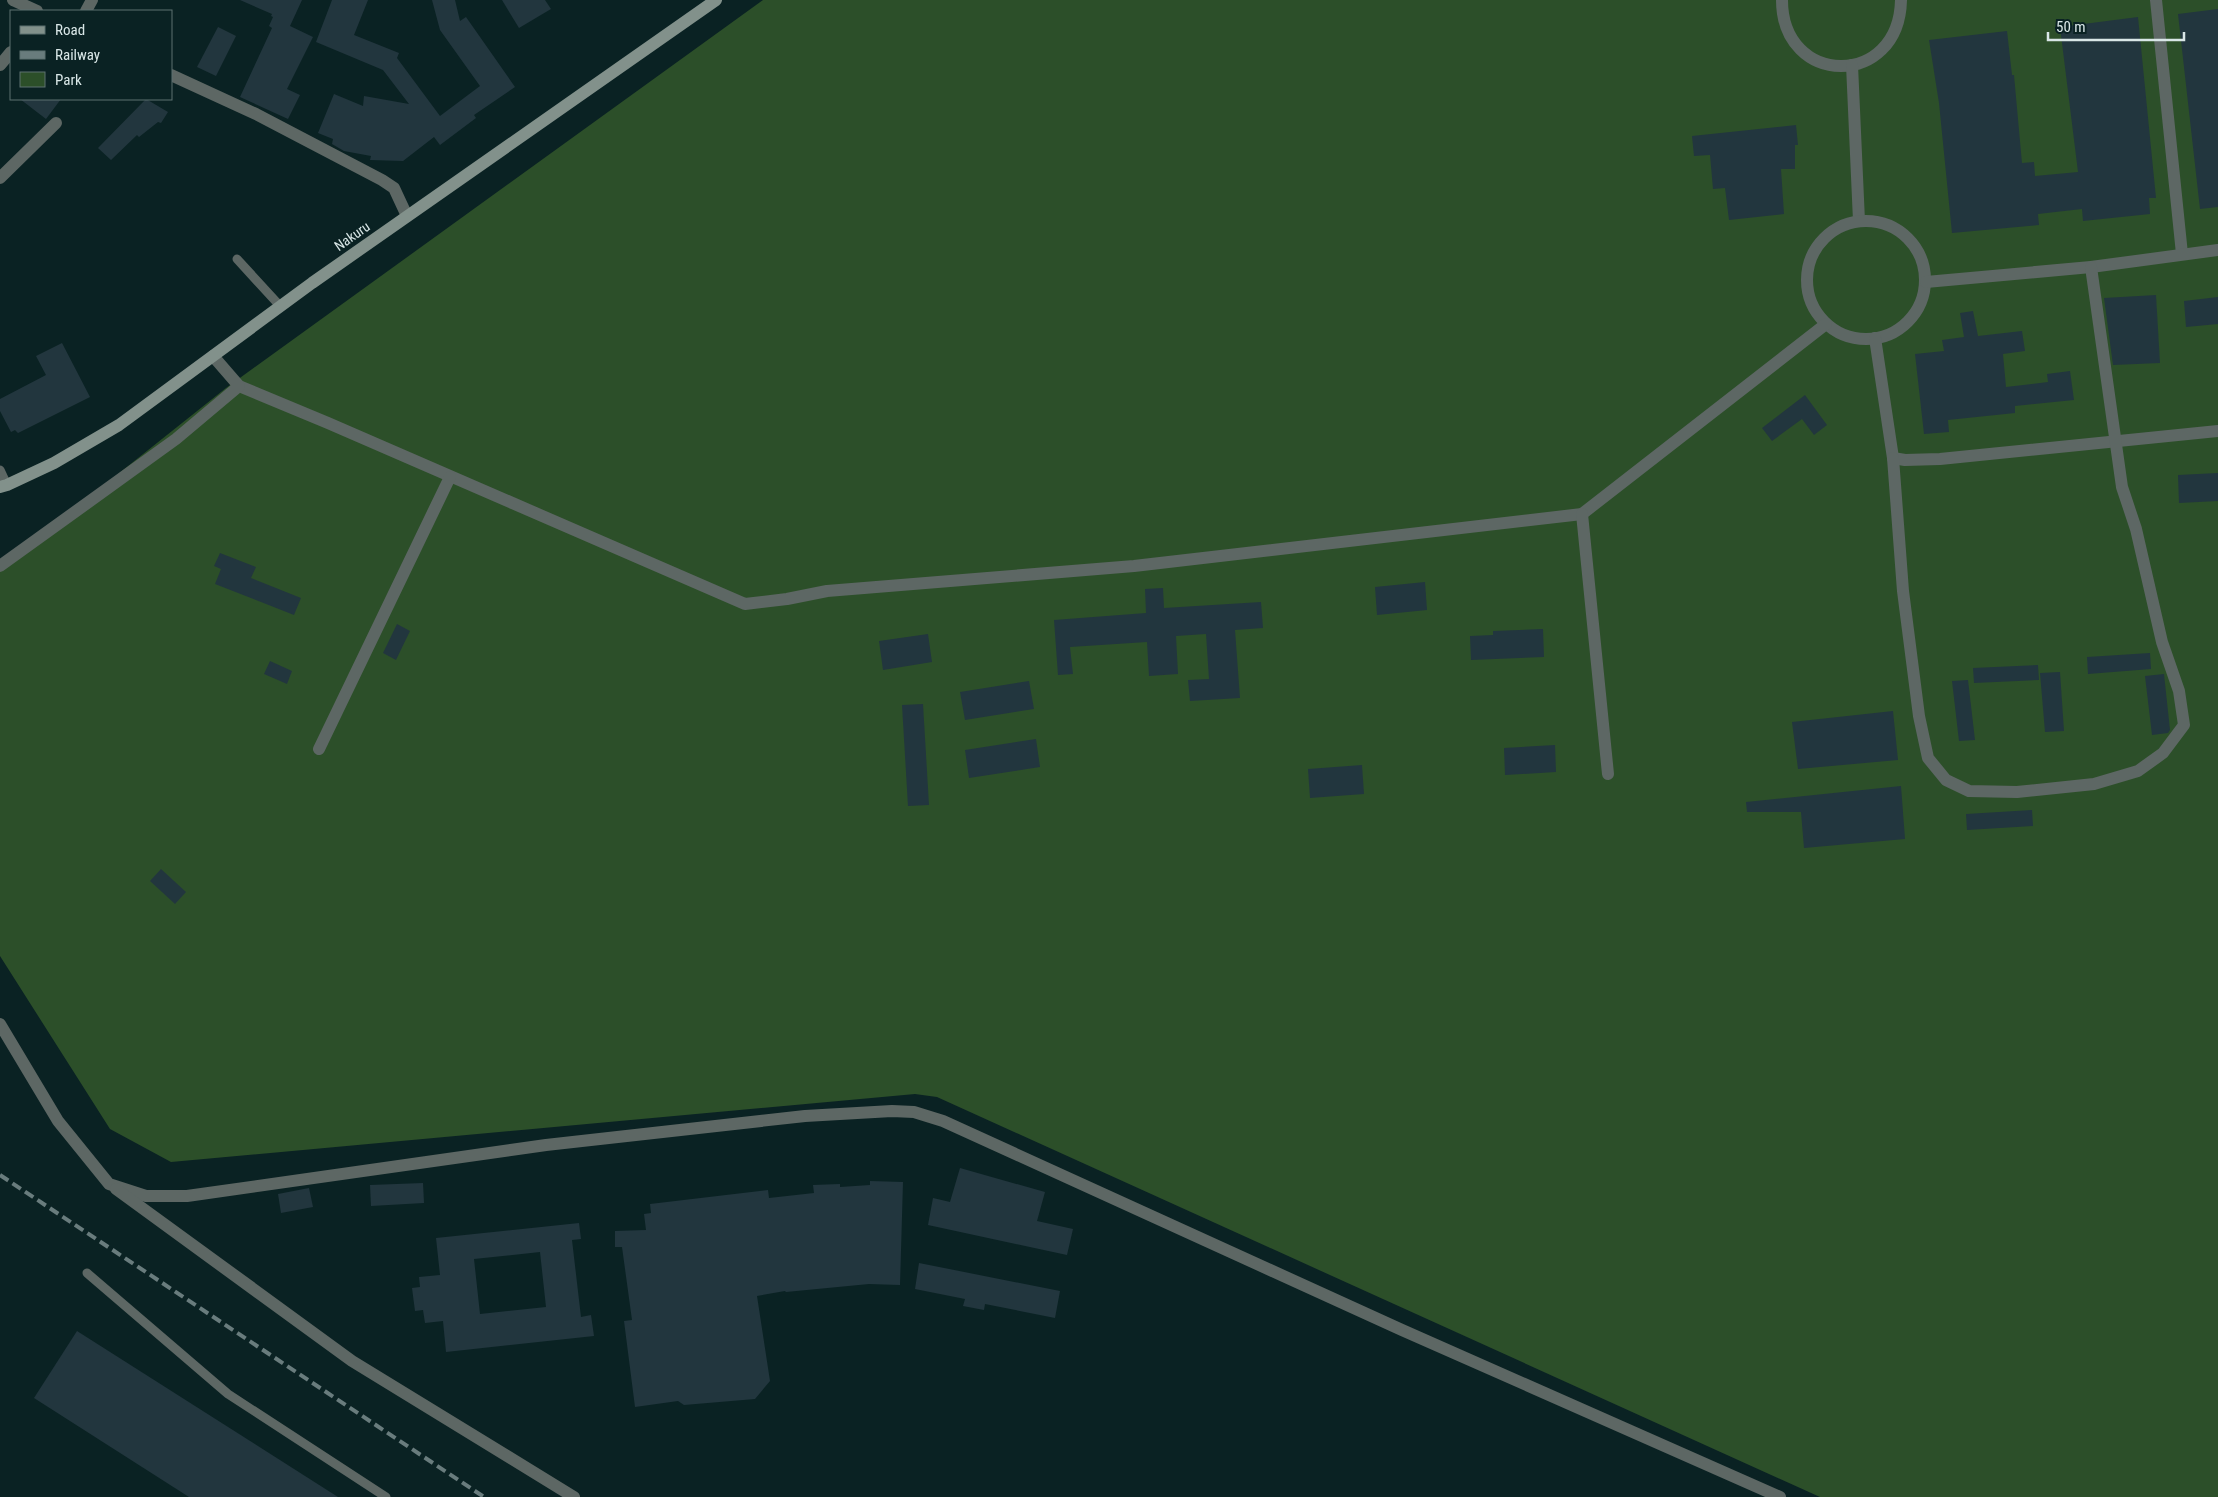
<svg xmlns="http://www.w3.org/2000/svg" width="2218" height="1497" font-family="'Roboto Condensed',sans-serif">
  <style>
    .green { fill: #2c4f29 }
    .building { fill: #22363e; fill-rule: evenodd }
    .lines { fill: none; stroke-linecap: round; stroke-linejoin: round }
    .lane { stroke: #5d6764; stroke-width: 9 }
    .street { stroke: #5d6764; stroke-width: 12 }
    .secondary { stroke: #82918b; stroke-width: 12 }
    .rail { stroke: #697c7d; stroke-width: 4; stroke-dasharray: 10 5; stroke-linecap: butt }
    .labels { text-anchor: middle; stroke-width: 4.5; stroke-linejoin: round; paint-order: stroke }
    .street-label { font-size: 14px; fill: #d9e7e7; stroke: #0a2223 }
  </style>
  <rect width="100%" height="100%" fill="#0a2223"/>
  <polygon class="green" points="763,0 2218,0 2218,1497 1820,1497 937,1097 915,1094 171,1162 110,1129 0,956 0,568 226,388"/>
  <g class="building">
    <polygon points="240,0 302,0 290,26 313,37 287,89 300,95 288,119 240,97 272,28 269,26 273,17 271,16 272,14"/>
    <polygon points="332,0 368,0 354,35 399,53 397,58 440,116 480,86 440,30 432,0 455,0 460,21 466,17 515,87 474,115 476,118 440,145 434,137 403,161 370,160 371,156 344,151 332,144 333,139 318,133 334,94 363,106 364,96 409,104 383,70 316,42"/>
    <polygon points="502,0 545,0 551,9 519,28"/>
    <polygon points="2218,9 2218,207 2200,209 2178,14"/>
    <polygon points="2138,17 2156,198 2149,198 2150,214 2083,221 2082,209 2038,214 2039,225 1952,233 1939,103 1929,40 2007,31 2012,75 2014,75 2022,163 2034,162 2035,176 2078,172 2060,27"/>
    <polygon points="218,27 236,36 216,76 197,67"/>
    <polygon points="20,99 61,99 46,119"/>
    <polygon points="146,99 168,112 161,123 158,122 139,137 137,135 111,160 98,148"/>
    <polygon points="1796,125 1798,145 1795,145 1795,169 1781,169 1784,214 1729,220 1725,188 1713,189 1710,155 1694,156 1692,136"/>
    <polygon points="2156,295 2160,363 2113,365 2104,298"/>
    <polygon points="2218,297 2218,324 2186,327 2184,301"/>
    <polygon points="1973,311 1978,336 2022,331 2025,351 2003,354 2006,387 2048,382 2047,374 2070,371 2074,400 2015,406 2015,413 1948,420 1949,432 1924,434 1915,354 1944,351 1942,340 1964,337 1960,313"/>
    <polygon points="62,343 90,397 18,433 15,430 11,432 0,411 0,399 46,375 36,356"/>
    <polygon points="1805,395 1827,425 1814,435 1802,419 1772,441 1762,428"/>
    <polygon points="2218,473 2218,501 2179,503 2178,475"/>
    <polygon points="220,553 256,567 251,578 301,598 294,615 215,584 221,569 214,566"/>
    <polygon points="1425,582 1427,610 1377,615 1375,587"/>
    <polygon points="1163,588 1164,608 1261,602 1263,628 1235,630 1240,698 1190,701 1188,680 1209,679 1206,634 1176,636 1178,674 1149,676 1147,642 1070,647 1073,674 1058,675 1054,620 1146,613 1145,589"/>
    <polygon points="397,624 410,631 396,660 383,653"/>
    <polygon points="1543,629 1544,657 1471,660 1470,636 1493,635 1493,631"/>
    <polygon points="928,634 932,662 883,670 879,641"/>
    <polygon points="2150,653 2151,669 2088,674 2087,657"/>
    <polygon points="270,661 292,671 287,684 264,674"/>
    <polygon points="2038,665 2039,680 1974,683 1973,668"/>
    <polygon points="2060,672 2064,731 2045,732 2040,673"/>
    <polygon points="2164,674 2170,730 2168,733 2152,735 2145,676"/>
    <polygon points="1968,680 1975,740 1959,741 1952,681"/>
    <polygon points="1029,681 1034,709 965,720 960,692"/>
    <polygon points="923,704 929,805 908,806 902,705"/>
    <polygon points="1893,711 1898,760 1798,769 1792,722"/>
    <polygon points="1036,739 1040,767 969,778 965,750"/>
    <polygon points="1555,745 1556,772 1505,775 1504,748"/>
    <polygon points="1362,765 1364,794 1310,798 1308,769"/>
    <polygon points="1901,786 1905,839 1804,848 1801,812 1747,812 1746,802"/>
    <polygon points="2032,810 2033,826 1967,830 1966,814"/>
    <polygon points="161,869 186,892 175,904 150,881"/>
    <polygon points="960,1168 1045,1192 1037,1221 1073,1229 1067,1255 928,1225 933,1198 950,1202"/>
    <polygon points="870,1181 903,1182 900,1285 869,1284 786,1292 785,1291 757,1296 770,1381 755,1399 684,1405 678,1401 635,1407 624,1321 632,1320 622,1247 615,1247 615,1231 646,1230 644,1214 651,1213 650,1204 768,1190 769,1198 814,1193 813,1185 840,1184 840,1187 870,1185"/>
    <polygon points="423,1183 424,1203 371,1206 370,1185"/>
    <polygon points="309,1188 313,1207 281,1213 278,1194"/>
    <path d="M579,1223L581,1239L572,1240L581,1317L591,1315L594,1336L446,1352L443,1321L425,1323L423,1310L415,1311L412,1288L420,1287L419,1277L440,1275L436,1238ZM540,1252L546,1307L480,1314L474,1259Z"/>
    <polygon points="919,1263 1060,1291 1055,1318 985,1304 984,1310 963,1306 965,1299 915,1289"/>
    <polygon points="77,1331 338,1497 189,1497 34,1398"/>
  </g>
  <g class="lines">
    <g class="lane">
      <polyline points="237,259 281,307"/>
      <polyline points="0,470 7,485"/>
      <polyline points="87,1273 228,1394 386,1497"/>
    </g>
    <g class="street">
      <polyline points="13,0 37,11"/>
      <path d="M1782,0C1782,87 1899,89 1901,0"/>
      <polyline points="2156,0 2182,254"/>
      <polyline points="86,11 92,0"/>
      <polyline points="0,65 11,52"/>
      <polyline points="1852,65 1859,221"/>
      <polyline points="171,75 256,114 382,180 394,188 407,216"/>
      <polyline points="0,178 56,123"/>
      <circle cx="1866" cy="280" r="59"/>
      <polyline points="1926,282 2091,267 2218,250"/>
      <polyline points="1875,338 1893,458 1905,460 1940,459 2218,431"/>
      <polyline points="239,386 328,423 745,604 787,599 827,591 1134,566 1582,514 1826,324"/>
      <polyline points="1893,458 1903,591 1919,716 1928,758 1946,780 1969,791 2017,792 2094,784 2138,771 2163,753 2184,725 2179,691 2162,642 2136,529 2122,487 2091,267"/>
      <polyline points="1582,514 1608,774"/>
      <polyline points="0,566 176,439 239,386 213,356"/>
      <polyline points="319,749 450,477"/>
      <polyline points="0,1024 58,1121 109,1184 146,1196 187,1196 546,1145 805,1116 892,1111 914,1112 943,1121 1402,1330 1780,1497"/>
      <polyline points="116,1189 352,1361 574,1497"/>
    </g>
    <polyline class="secondary" points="0,487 7,485 54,463 119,425 312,283 716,0"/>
    <polyline class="rail" points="0,1175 484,1497"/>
  </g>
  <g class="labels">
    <g class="street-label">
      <text transform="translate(352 236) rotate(-35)" y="5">Nakuru</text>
    </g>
  </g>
  <rect x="10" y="10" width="162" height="90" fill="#0a2223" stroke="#5d7171"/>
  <rect x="20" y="26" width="25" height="8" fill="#82918b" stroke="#5d7171"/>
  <text x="55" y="35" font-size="15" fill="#d9e7e7">Road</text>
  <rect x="20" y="51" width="25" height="8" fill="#697c7d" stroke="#5d7171"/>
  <text x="55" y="60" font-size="15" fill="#d9e7e7">Railway</text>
  <rect x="20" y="72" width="25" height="15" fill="#2c4f29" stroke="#5d7171"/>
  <text x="55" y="85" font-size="15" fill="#d9e7e7">Park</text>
  <path d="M2048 32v8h136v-8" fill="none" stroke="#d9e7e7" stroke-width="2.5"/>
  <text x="2056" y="32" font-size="15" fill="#d9e7e7" stroke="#0a2223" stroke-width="4" paint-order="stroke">50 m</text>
</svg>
